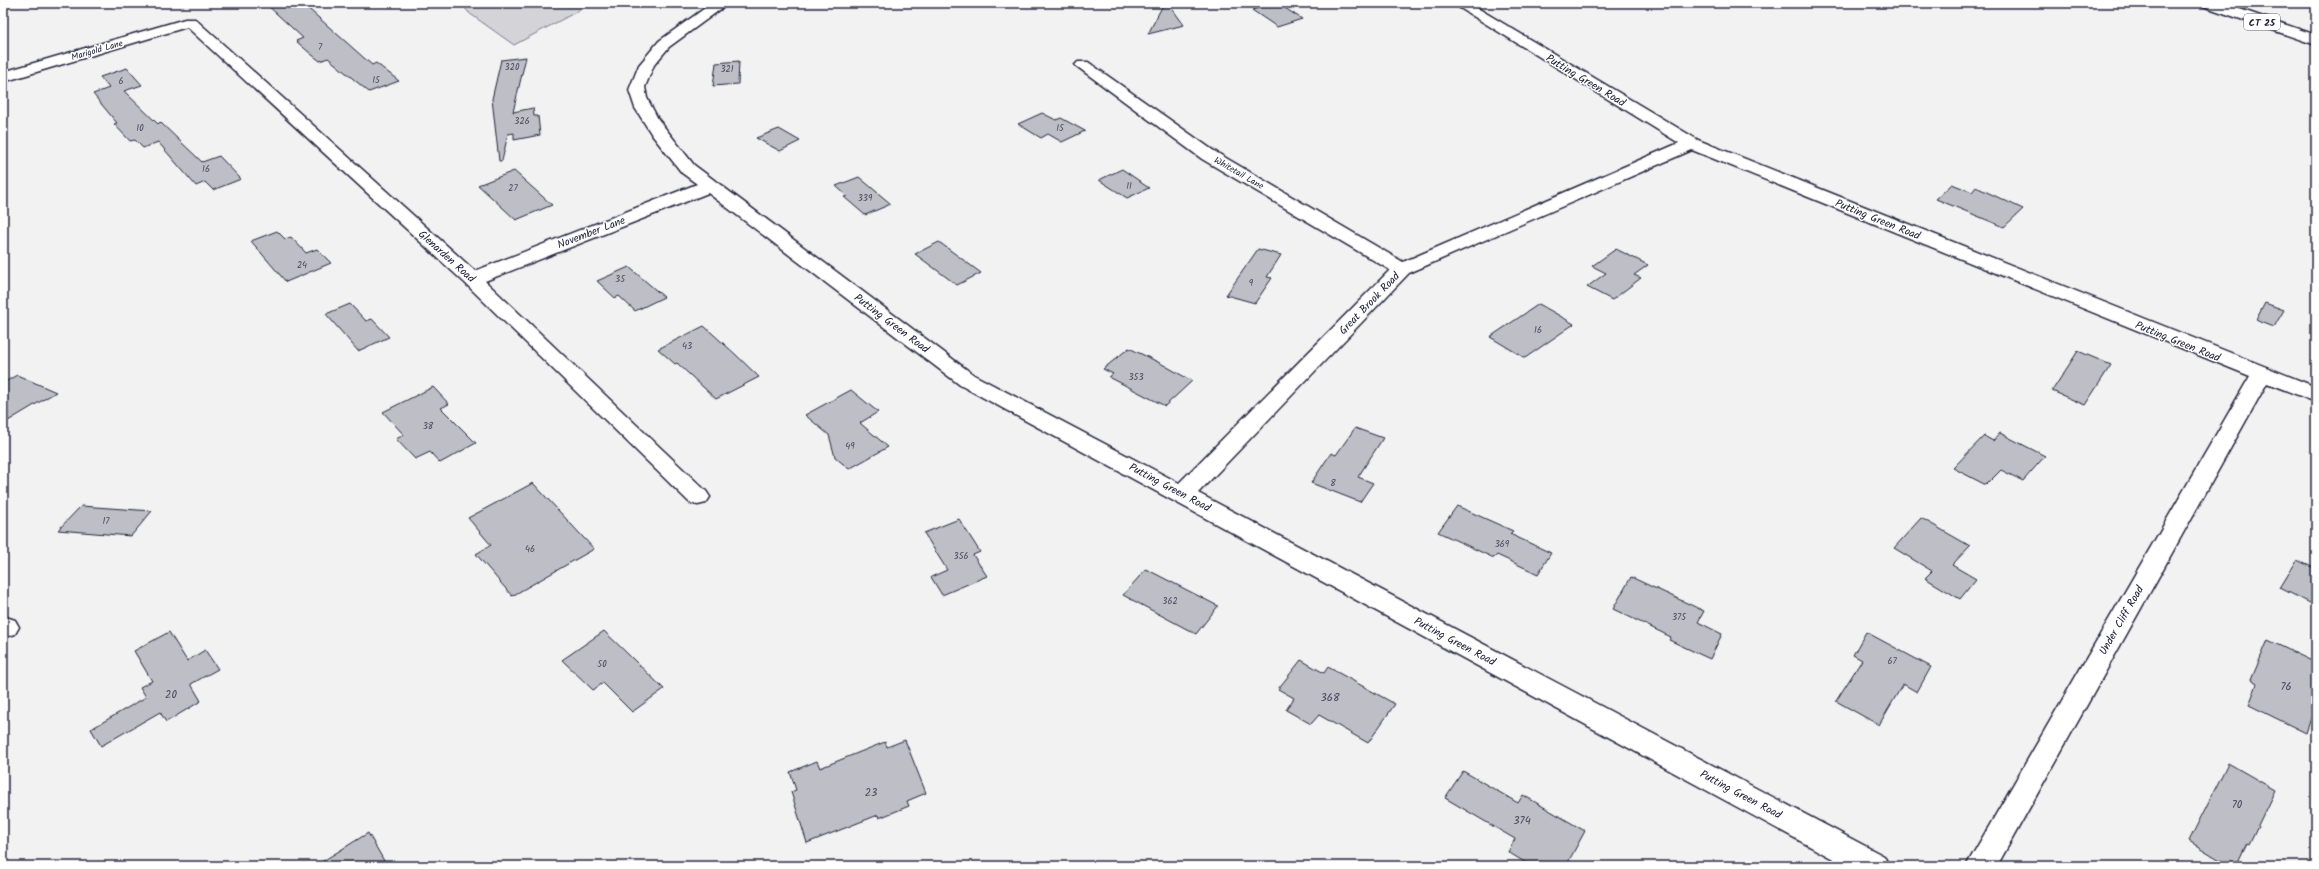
<svg xmlns="http://www.w3.org/2000/svg" width="2319" height="869" font-family="Kalam,sans-serif">
  <style>
    .green { fill: #d3d3d8; stroke: #7a7a8a }
    .building { fill: #bebec6; stroke: #22223b }
    .lines { fill: none; stroke-linecap: round; stroke-linejoin: round }
    .minor-casing { stroke: #22223b; stroke-width: 3 }
    .motorway-casing { stroke: #22223b; stroke-width: 3 }
    .minor { fill: #fff; fill-rule: evenodd }
    .motorway { fill: #fff; fill-rule: evenodd }
    .labels { text-anchor: middle; stroke-width: 3; stroke-linejoin: round; paint-order: stroke }
    .number-label { font-size: 9px; fill: #49495e }
    .far-street-label { font-size: 9px; fill: #22223b; stroke: #fff }
    .shield { fill: #fff; stroke: #646476; stroke-width: 1 }
    .shield-label { font-size: 10px; font-weight: bold; fill: #22223b }
    .street-label { font-size: 11px; fill: #22223b; stroke: #fff }
    .near-number-label { font-size: 11px; fill: #49495e }
  </style>
  <rect width="100%" height="100%" fill="#f2f2f3"/>
  <filter id="ink" filterUnits="userSpaceOnUse"><feTurbulence type="fractalNoise" baseFrequency=".025" numOctaves="2"/><feDisplacementMap in="SourceGraphic" scale="8" xChannelSelector="R" yChannelSelector="G"/><feConvolveMatrix kernelMatrix="1 2 1 2 8 2 1 2 1" color-interpolation-filters="sRGB"/></filter>
  <g filter="url(#ink)">
    <polygon class="green" points="461,3 593,3 514,45 469,13"/>
    <g class="building">
      <polygon points="265,3 302,3 372,65 376,63 399,81 369,92 328,58 320,61 311,54 296,41 303,38"/>
      <polygon points="1164,3 1168,3 1184,25 1148,34"/>
      <polygon points="1273,3 1277,3 1302,19 1277,27 1252,10"/>
      <polygon points="526,57 513,112 533,108 534,116 538,116 540,135 514,140 514,133 508,134 502,161 499,161 492,99 501,60"/>
      <polygon points="739,61 738,84 713,86 716,63"/>
      <polygon points="127,68 142,85 124,91 158,124 160,122 202,162 219,156 241,179 213,190 205,182 196,186 158,142 143,148 135,140 130,141 114,124 117,123 93,94 109,88 100,77"/>
      <polygon points="1042,113 1056,120 1061,118 1085,131 1062,142 1048,134 1041,138 1018,124"/>
      <polygon points="779,129 800,141 780,151 756,138"/>
      <polygon points="1122,169 1141,182 1140,182 1149,188 1127,198 1099,180"/>
      <polygon points="514,171 552,205 516,220 478,185"/>
      <polygon points="859,177 891,204 865,215 844,197 847,196 836,186"/>
      <polygon points="1952,184 1972,192 1976,187 2023,209 2004,227 1936,199"/>
      <polygon points="277,231 285,239 291,237 306,253 317,249 331,263 286,282 251,241"/>
      <polygon points="939,242 981,273 957,285 915,254"/>
      <polygon points="1258,249 1281,255 1267,277 1272,278 1255,303 1226,295"/>
      <polygon points="1616,249 1648,265 1634,275 1641,278 1612,300 1587,287 1606,273 1592,266"/>
      <polygon points="629,267 664,297 635,311 619,296 615,298 597,281"/>
      <polygon points="2265,303 2284,310 2274,327 2256,320"/>
      <polygon points="350,304 366,321 372,319 389,337 358,351 326,314"/>
      <polygon points="1539,304 1574,324 1525,358 1490,337"/>
      <polygon points="704,326 734,353 759,377 716,399 677,363 675,364 658,349"/>
      <polygon points="1129,348 1162,364 1192,381 1165,406 1109,377 1113,374 1103,369"/>
      <polygon points="2078,351 2111,365 2085,405 2052,391"/>
      <polygon points="17,375 56,392 3,424 3,383"/>
      <polygon points="433,387 449,404 441,408 476,443 440,463 430,452 415,459 396,439 404,435 383,412"/>
      <polygon points="851,390 878,412 860,423 888,447 849,469 835,457 829,435 805,415"/>
      <polygon points="1355,428 1383,438 1358,477 1373,483 1360,502 1311,483 1331,453 1336,455"/>
      <polygon points="2000,433 2045,456 2023,481 2001,470 1986,485 1953,468 1984,436 1993,441"/>
      <polygon points="533,483 594,549 512,596 476,554 491,545 468,518"/>
      <polygon points="81,506 152,511 131,536 58,530"/>
      <polygon points="1457,506 1513,531 1510,534 1551,553 1538,574 1497,555 1494,558 1438,532"/>
      <polygon points="1921,518 1970,546 1952,565 1976,579 1960,599 1925,578 1932,571 1894,548"/>
      <polygon points="959,519 980,552 973,555 987,576 942,595 931,577 947,570 924,533"/>
      <polygon points="2297,560 2316,569 2316,606 2280,588"/>
      <polygon points="1146,569 1218,606 1196,634 1123,595"/>
      <polygon points="1631,577 1704,611 1698,622 1722,634 1710,659 1669,640 1671,637 1613,609"/>
      <polygon points="604,631 664,689 632,712 603,683 593,690 562,660"/>
      <polygon points="169,632 187,661 205,650 218,669 191,684 201,701 166,722 160,712 101,746 91,729 146,697 140,687 152,681 134,651"/>
      <polygon points="1866,632 1931,667 1917,692 1903,684 1879,725 1836,701 1862,660 1853,655"/>
      <polygon points="2268,640 2316,663 2316,703 2306,733 2249,705 2257,684 2251,680"/>
      <polygon points="1301,660 1324,673 1328,667 1395,704 1368,743 1319,715 1311,724 1286,710 1294,698 1278,689"/>
      <polygon points="905,740 926,793 907,801 909,806 879,818 878,815 807,843 791,792 796,790 790,772 817,761 820,768 885,742 887,747"/>
      <polygon points="2228,763 2275,790 2249,844 2247,843 2236,866 2230,866 2189,841"/>
      <polygon points="1463,771 1518,803 1523,795 1585,831 1566,866 1531,866 1508,852 1515,839 1445,798"/>
      <polygon points="368,833 387,866 315,866"/>
    </g>
    <g class="lines">
      <defs>
        <g id="minor">
          <polygon points="712,3 729,3 669,47 654,65 645,87 647,98 658,119 694,165 974,375 1179,483 1390,270 1202,159 1075,65 1078,62 1088,62 1214,151 1403,262 1679,143 1452,3 1469,3 1698,140 2316,387 2316,402 2267,383 1997,866 1966,866 2250,376 1692,150 1409,273 1198,493 1884,856 1889,866 1846,866 960,385 708,193 485,281 706,491 710,497 706,503 698,505 690,503 465,283 187,27 3,82 3,72 185,19 195,19 475,271 697,184 682,173 652,135 635,108 629,90 639,65 659,41"/>
          <polygon points="6,617 15,620 19,627 15,634 3,638 3,618"/>
        </g>
        <polygon id="motorway" points="2201,3 2222,3 2316,35 2316,45 2203,6"/>
      </defs>
      <use href="#minor" class="minor-casing"/>
      <use href="#motorway" class="motorway-casing"/>
      <use href="#minor" class="minor"/>
      <use href="#motorway" class="motorway"/>
    </g>
  </g>
  <g class="labels">
    <g class="number-label">
      <text x="320" y="50">7</text>
      <text x="512" y="70">320</text>
      <text x="727" y="72">321</text>
      <text x="376" y="83">15</text>
      <text x="121" y="84">6</text>
      <text x="522" y="124">326</text>
      <text x="140" y="131">10</text>
      <text x="1060" y="131">15</text>
      <text x="206" y="172">16</text>
      <text x="1129" y="189">11</text>
      <text x="513" y="191">27</text>
      <text x="865" y="201">339</text>
      <text x="302" y="268">24</text>
      <text x="620" y="282">35</text>
      <text x="1251" y="286">9</text>
      <text x="1538" y="333">16</text>
      <text x="687" y="349">43</text>
      <text x="1136" y="380">353</text>
      <text x="428" y="429">38</text>
      <text x="850" y="449">49</text>
      <text x="1333" y="486">8</text>
      <text x="106" y="524">17</text>
      <text x="1502" y="547">369</text>
      <text x="530" y="552">46</text>
      <text x="961" y="559">356</text>
      <text x="1170" y="604">362</text>
      <text x="1679" y="620">375</text>
      <text x="1892" y="664">67</text>
      <text x="602" y="667">50</text>
    </g>
    <g class="far-street-label">
      <text transform="translate(97 50) rotate(-16)" y="3">Marigold Lane</text>
      <text transform="translate(1239 173) rotate(30)" y="3">Whitetail Lane</text>
    </g>
    <rect class="shield" x="2244" y="14" width="36" height="16" rx="3"/>
    <g class="shield-label">
      <text x="2262" y="26">CT 25</text>
    </g>
    <g class="street-label">
      <text transform="translate(1586 80) rotate(31)" y="4">Putting Green Road</text>
      <text transform="translate(1878 219) rotate(22)" y="4">Putting Green Road</text>
      <text transform="translate(591 232) rotate(-21)" y="4">November Lane</text>
      <text transform="translate(447 256) rotate(42)" y="4">Glenarden Road</text>
      <text transform="translate(1369 303) rotate(-46)" y="4">Great Brook Road</text>
      <text transform="translate(892 323) rotate(37)" y="4">Putting Green Road</text>
      <text transform="translate(2178 341) rotate(22)" y="4">Putting Green Road</text>
      <text transform="translate(1170 487) rotate(28)" y="4">Putting Green Road</text>
      <text transform="translate(2121 620) rotate(-60)" y="4">Under Cliff Road</text>
      <text transform="translate(1455 641) rotate(28)" y="4">Putting Green Road</text>
      <text transform="translate(1741 794) rotate(28)" y="4">Putting Green Road</text>
    </g>
    <g class="near-number-label">
      <text x="2286" y="690">76</text>
      <text x="171" y="698">20</text>
      <text x="1330" y="701">368</text>
      <text x="871" y="796">23</text>
      <text x="2237" y="808">70</text>
      <text x="1522" y="824">374</text>
    </g>
  </g>
  <rect width="2319" height="869" fill="none" stroke="#fff" stroke-width="16"/>
  <rect x="8" y="8" width="2303" height="853" fill="none" stroke="#22223b" stroke-width="1.5" filter="url(#ink)"/>
</svg>
